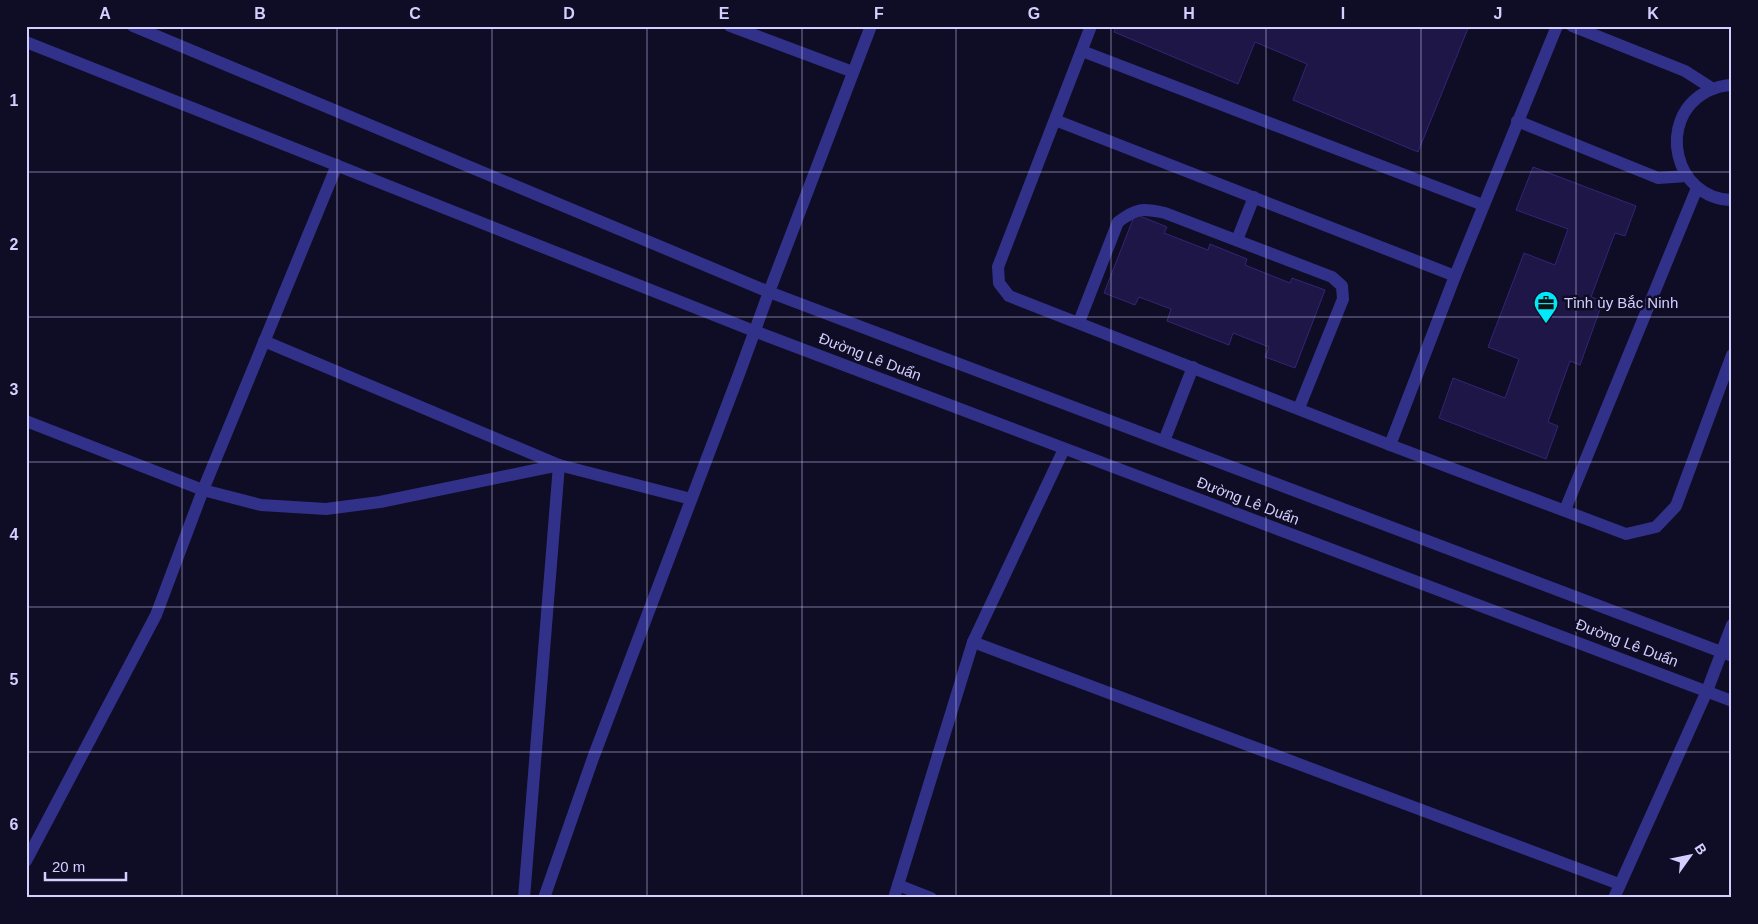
<svg xmlns="http://www.w3.org/2000/svg" width="1758" height="924" font-family="Helvetica,sans-serif">
  <style>
    .building { fill: #1e1647; stroke: #332576 }
    .lines { fill: none; stroke-linecap: round; stroke-linejoin: round }
    .service { stroke: #323189; stroke-width: 12 }
    .minor { stroke: #323189; stroke-width: 12 }
    .grid { fill: none; stroke: #d3cfff; stroke-width: 1; stroke-opacity: 0.55 }
    .labels { text-anchor: middle; stroke-width: 5; stroke-linejoin: round; paint-order: stroke }
    .poi-label { font-size: 15px; fill: #d3cfff; stroke: #0f0c25; text-anchor: start }
    .street-label { font-size: 15px; fill: #d3cfff; stroke: #0f0c25 }
    .neatline { fill: none; stroke: #d3cfff; stroke-width: 2 }
    .grid-label { font-size: 16px; text-anchor: middle; font-weight: bold; fill: #d3cfff }
  </style>
  <rect width="100%" height="100%" fill="#0f0c25"/>
  <g class="building">
    <polygon points="1116,26 1469,26 1418,152 1293,100 1307,64 1255,42 1238,84 1114,32"/>
    <polygon points="1533,167 1636,206 1625,236 1615,233 1591,297 1603,301 1580,365 1570,361 1548,422 1558,426 1546,459 1439,418 1453,378 1505,398 1519,359 1488,347 1524,253 1555,265 1568,229 1516,210"/>
    <polygon points="1135,214 1167,227 1164,233 1208,250 1210,244 1247,259 1245,265 1290,283 1292,278 1325,290 1295,368 1265,357 1269,347 1233,333 1229,345 1167,321 1171,309 1139,297 1135,305 1104,293"/>
  </g>
  <g class="lines">
    <g class="service">
      <polyline points="1091,26 998,267 999,283 1009,296 1390,445 1626,534 1656,527 1676,506 1732,355"/>
      <polyline points="1572,26 1685,71 1713,89"/>
      <polyline points="1082,51 1483,205"/>
      <path d="M1732,85C1723,85 1714,88 1706,92C1656,119 1674,199 1732,200"/>
      <polyline points="1055,120 1455,276"/>
      <polyline points="1517,121 1658,178 1687,176"/>
      <polyline points="1237,240 1254,197"/>
      <path d="M1079,322L1118,222C1137,208 1142,208 1165,213L1332,277L1342,286L1343,299L1299,408"/>
      <polyline points="1164,441 1193,367"/>
      <polyline points="1390,445 1455,276 1557,26"/>
      <polyline points="1565,510 1697,188"/>
    </g>
    <g class="minor">
      <polyline points="133,26 769,292 1732,656"/>
      <polyline points="730,26 853,72"/>
      <polyline points="26,42 754,331 1732,701"/>
      <polyline points="264,341 559,465 691,499"/>
      <polyline points="26,421 203,490 261,505 326,509 380,502 559,465 524,898"/>
      <polyline points="973,642 1619,884"/>
      <polyline points="26,861 156,615 203,490 337,165"/>
      <polyline points="898,885 931,898"/>
      <polyline points="544,898 593,758 739,374 769,292 871,26"/>
      <polyline points="894,898 973,642 1064,449"/>
      <polyline points="1614,898 1707,691 1732,625"/>
    </g>
  </g>
  <path class="grid" d="M182,26V898M337,26V898M492,26V898M647,26V898M802,26V898M956,26V898M1111,26V898M1266,26V898M1421,26V898M1576,26V898M26,172H1732M26,317H1732M26,462H1732M26,607H1732M26,752H1732"/>
  <defs>
    <symbol id="office-pin" viewBox="-11 -11 22 30"><path d="M0 17L-7.5 6A9.5 9.5 0 1 1 7.5 6Z" fill="#00e8fa" stroke="#0f0c25"/><path d="M-6-3h4V-5.5h4V-3h4V5H-6ZM-1-4.5V-3h2v-1.5ZM-6 0V1H6V0Z" fill="#111"/></symbol>
  </defs>
  <g fill-rule="evenodd">
    <use href="#office-pin" x="1532" y="289" width="28" height="38"/>
  </g>
  <g class="labels">
    <g class="poi-label">
      <text x="1564" y="308">Tỉnh ủy Bắc Ninh</text>
    </g>
    <g class="street-label">
      <text transform="translate(870 357) rotate(21)" y="5">Đường Lê Duẩn</text>
      <text transform="translate(1248 501) rotate(21)" y="5">Đường Lê Duẩn</text>
      <text transform="translate(1627 643) rotate(21)" y="5">Đường Lê Duẩn</text>
    </g>
  </g>
  <rect width="1758" height="924" fill="none" stroke="#0f0c25" stroke-width="55"/>
  <g transform="translate(1690 856) rotate(57)" stroke="#0f0c25" stroke-width="4" paint-order="stroke">
  <path d="M0-4L9 19L0 12L-9 19Z" fill="#d3cfff"/>
  <text y="-8" font-size="14" font-weight="bold" text-anchor="middle" fill="#d3cfff">B</text>
  </g>
  <path d="M45 872v8h81v-8" fill="none" stroke="#d3cfff" stroke-width="2.5"/>
  <text x="52" y="872" font-size="15" fill="#d3cfff" stroke="#0f0c25" stroke-width="4" paint-order="stroke">20 m</text>
  <rect x="28" y="28" width="1702" height="868" class="neatline"/>
  <g class="grid-label">
    <text x="105" y="19">A</text>
    <text x="260" y="19">B</text>
    <text x="415" y="19">C</text>
    <text x="569" y="19">D</text>
    <text x="724" y="19">E</text>
    <text x="879" y="19">F</text>
    <text x="1034" y="19">G</text>
    <text x="1189" y="19">H</text>
    <text x="1343" y="19">I</text>
    <text x="1498" y="19">J</text>
    <text x="1653" y="19">K</text>
    <text x="14" y="106">1</text>
    <text x="14" y="250">2</text>
    <text x="14" y="395">3</text>
    <text x="14" y="540">4</text>
    <text x="14" y="685">5</text>
    <text x="14" y="830">6</text>
  </g>
</svg>
